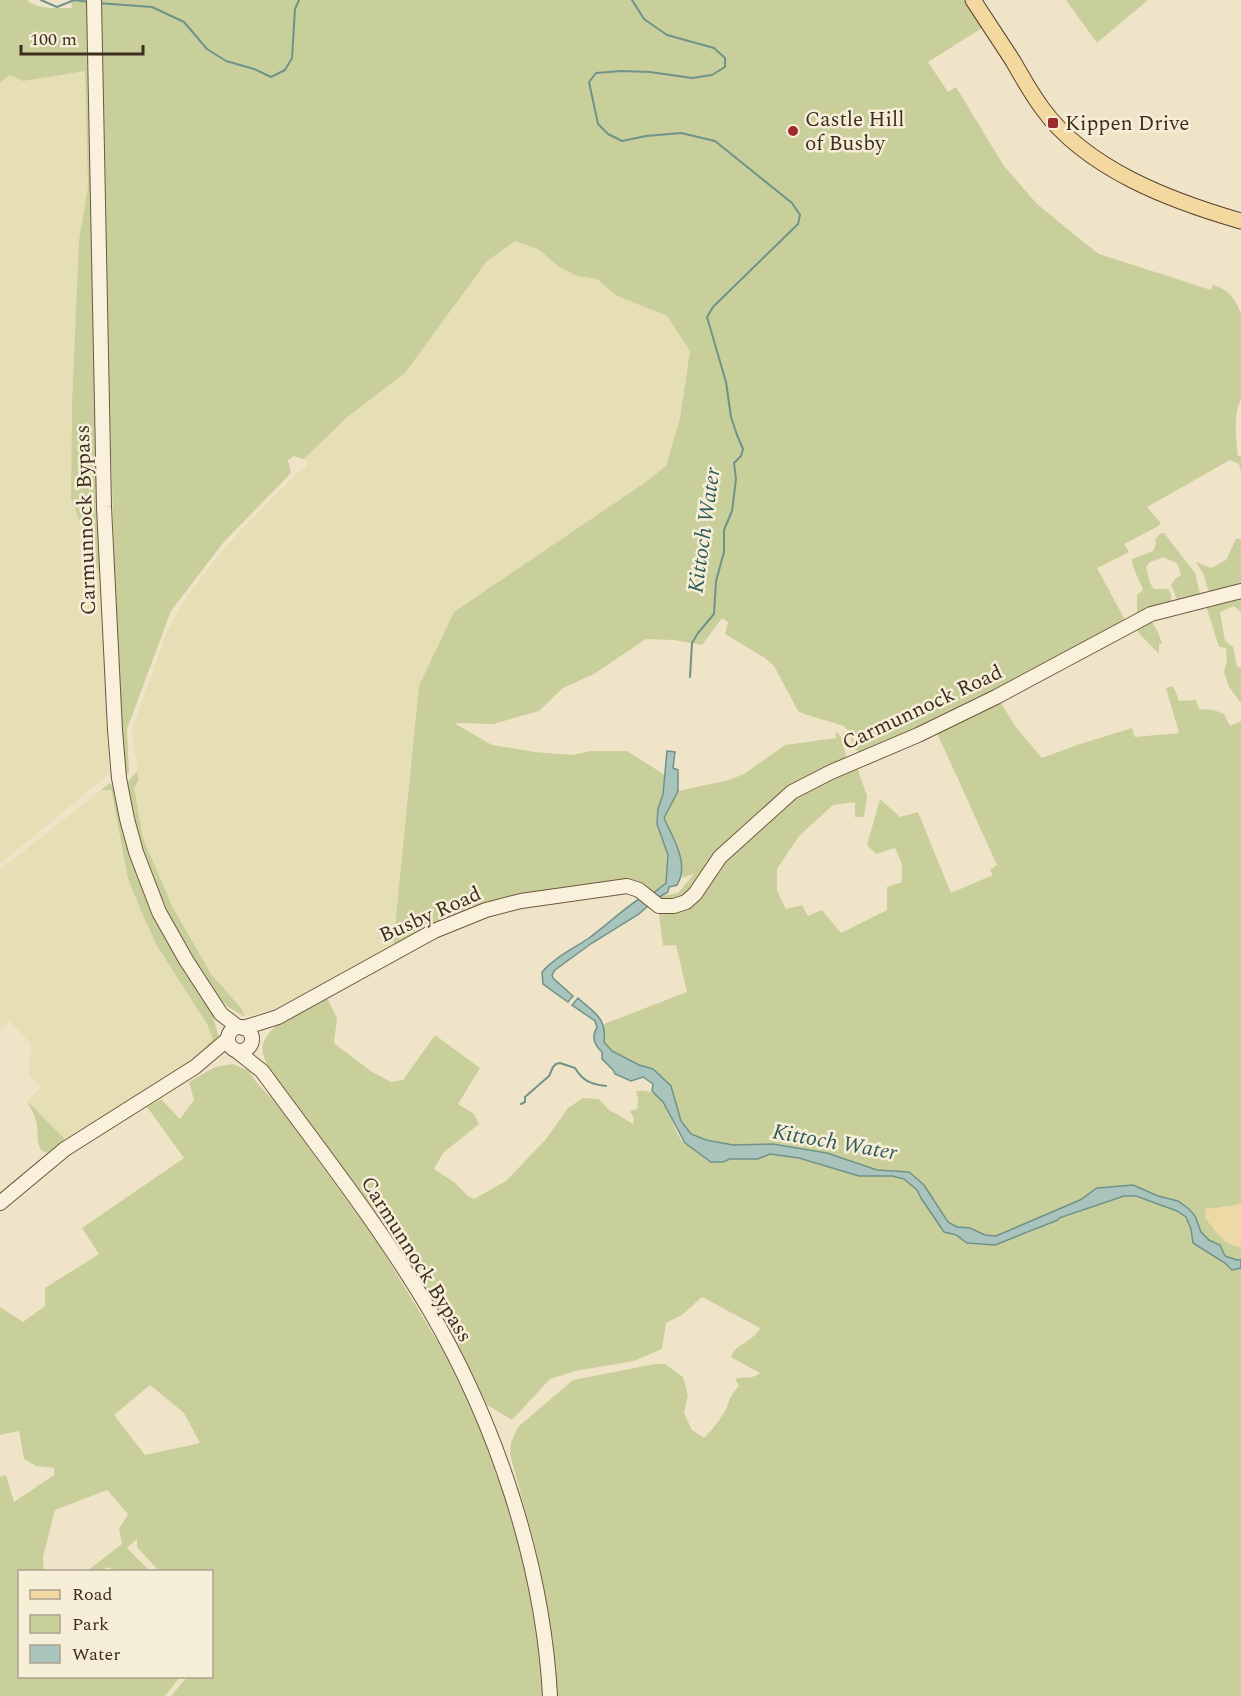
<svg xmlns="http://www.w3.org/2000/svg" width="1241" height="1696" font-family="Spectral,serif">
  <style>
    .farmland { fill: #e6deb5 }
    .green { fill: #c9cf9b; fill-rule: evenodd }
    .sand { fill: #ecd9a5 }
    .water { fill: #a9c4bc; stroke: #6f938a; stroke-width: 1.5 }
    .lines { fill: none; stroke-linecap: round; stroke-linejoin: round }
    .stream { stroke: #6f938a; stroke-width: 2 }
    .secondary-casing { stroke: #6f573f; stroke-width: 16 }
    .primary-casing { stroke: #5b4430; stroke-width: 17 }
    .secondary { stroke: #faf1dc; stroke-width: 14 }
    .primary { stroke: #f3d9a0; stroke-width: 15 }
    .poi-dot { fill: #9e2a2b; stroke: #f7eed8; stroke-width: 2 }
    .labels { text-anchor: middle; stroke-width: 5; stroke-linejoin: round; paint-order: stroke }
    .poi-label { font-size: 21px; fill: #3d2e20; stroke: #f7eed8; text-anchor: start }
    .street-label { font-size: 21px; fill: #3d2e20; stroke: #f7eed8 }
    .water-label { font-size: 22px; font-style: italic; fill: #2f5d5a; stroke: #f7eed8 }
  </style>
  <rect width="100%" height="100%" fill="#f0e4c8"/>
  <g class="farmland">
    <polygon points="85,70 88,187 79,240 72,402 71,498 101,578 107,739 110,773 0,864 0,83 9,75 23,81"/>
    <polygon points="515,241 538,249 558,266 577,276 597,279 617,296 667,316 690,351 680,418 666,466 643,484 419,686 393,947 290,1005 245,1017 241,1008 211,974 196,951 173,908 143,838 134,788 139,780 132,732 133,727 167,631 186,598 212,563 239,532 297,473 305,468 307,464 304,459 346,418 405,373 487,261"/>
    <polygon points="101,790 110,790 128,879 156,944 207,1024 214,1039 187,1067 66,1140 27,1101 41,1087 29,1075 31,1044 10,1021 0,1031 0,870"/>
  </g>
  <g class="green">
    <path d="M0,0H27C39,10 57,8 72,8L71,0H87L101,578L71,498L72,402L79,240L88,187L85,71L23,81L9,75L0,83Z"/>
    <path d="M101,0H965L982,28L928,62L948,92L956,87L1004,166L1037,204L1081,240L1099,254L1211,290L1213,285C1229,290 1234,297 1241,313V399C1233,416 1236,438 1238,456H1241V472L1239,464L1230,460L1147,507L1161,523L1157,527L1124,544L1129,552L1097,568L1125,620C1089,638 1055,660 1020,678C970,704 918,729 865,750L859,752L854,749L849,732L844,726L804,714L798,711L774,666L765,658L725,634L728,622L722,618L702,645L674,640L646,639L594,674L563,688L539,711L493,724L454,723L492,745L535,752L573,755L590,751H627L665,775L663,794L658,809L657,824L668,855L666,883L652,894L644,886L626,879L517,896L393,947L419,686L454,612L643,484L666,466L680,418L690,351L667,316L617,296L597,279L577,276L558,266L538,249L515,241L487,261L405,373L346,418L304,459L294,456L288,460L291,473L223,543L171,611L127,729L129,771L128,774L124,773L119,719L99,55L102,29Z"/>
    <polygon points="1066,0 1148,0 1097,43"/>
    <path d="M1161,533H1164L1195,573L1200,594L1178,601L1171,585L1175,579L1181,575C1177,558 1175,564 1164,557L1150,562L1146,567L1150,583L1154,589H1168L1171,594V603L1137,615V595L1143,590C1140,581 1131,566 1132,559L1153,551L1156,544L1155,540Z"/>
    <polygon points="1236,539 1241,539 1241,583 1209,592 1203,573 1196,562 1211,568 1226,560"/>
    <polygon points="1241,596 1241,612 1234,606 1220,612 1225,641 1233,647 1237,667 1241,668 1241,703 1229,687 1224,672 1227,660 1226,648 1219,647 1206,606"/>
    <polygon points="1152,622 1157,630 1162,643 1159,645 1159,654 1134,628"/>
    <path d="M1172,686L1175,690L1179,701L1196,700L1199,709L1214,710L1224,714L1230,726L1241,721V1204L1211,1209L1206,1207L1233,1245L1241,1247V1260H1237L1225,1256L1220,1245L1209,1240L1200,1232L1198,1223L1189,1209L1178,1201L1158,1196L1133,1185L1097,1188L1080,1200L996,1236L985,1235L970,1228L957,1227L948,1222L924,1185L909,1172L877,1170L827,1153L773,1144L733,1145L706,1140L690,1134L681,1121L671,1086L653,1069L639,1065L612,1051L604,1042V1024L687,992L676,945L663,946L659,914L660,896L678,893L694,874L682,878C681,855 673,838 664,818L678,791L729,780L744,774L785,745L836,738V731L841,737L848,762L857,767L867,796L864,817H855V802L833,805L799,836L777,869V891L786,909L802,905L808,916L822,910L841,933L887,910V887L902,882V864L895,848L876,854L867,845L880,799L900,817L918,812L951,893L993,875L990,870L997,865L937,733L1000,701L1015,726L1042,758L1080,744L1132,728L1135,737L1179,733L1166,688Z"/>
    <polygon points="137,771 139,780 134,788 143,838 173,908 211,974 241,1008 245,1017 228,1007 216,996 185,949 144,860 127,783"/>
    <polygon points="110,783 115,790 157,922 175,956 212,1013 218,1034 221,1037 187,1067 213,1039 207,1024 156,944 143,915 128,879 111,790 101,790"/>
    <path d="M327,998L337,1018L334,1043L372,1072L391,1082L403,1080L435,1035L480,1068L458,1104L474,1114L479,1124L443,1153L434,1169L454,1182L468,1196L474,1199L506,1181L546,1139L568,1108L583,1098L599,1099L608,1109L633,1124L634,1119L630,1111L637,1109L638,1099L636,1091C668,1085 669,1127 684,1143C690,1149 714,1158 723,1162L730,1159H758L770,1154L799,1158L859,1176H892L904,1179L917,1190L921,1198L944,1232L961,1238L967,1243L980,1245H995L1031,1232L1059,1218L1124,1196C1140,1196 1179,1206 1187,1220C1192,1227 1191,1235 1194,1243L1225,1263L1232,1270L1241,1268V1696H555L553,1640L535,1546L510,1454L511,1442L518,1427L573,1380L655,1364H665L683,1377L688,1395L684,1413L692,1430L704,1438C712,1430 722,1418 727,1407C730,1397 732,1394 739,1386L735,1379C745,1375 749,1381 760,1373L731,1357C735,1344 752,1343 760,1328L702,1297L682,1315L666,1323L662,1349L634,1361L575,1371L550,1379L512,1420L487,1405L475,1380L426,1289L366,1199L268,1067C265,1060 261,1051 263,1044C269,1022 308,1008 327,998Z"/>
    <path d="M233,1064L249,1071L256,1082L276,1103L376,1240L444,1352L478,1422L508,1507L526,1572L542,1666L544,1696H171L187,1677L212,1676V1572L159,1571L137,1547V1539L127,1548L150,1571H117L106,1567L103,1571H87L122,1544L119,1529L128,1514L107,1490L55,1510L43,1557L44,1571L20,1572V1676L180,1677L165,1696H0V1477L6,1475L14,1502L54,1475V1468L36,1466L24,1459L19,1431L0,1435V1307L23,1322L45,1306V1288L99,1254L82,1228L184,1158L147,1107L161,1099L180,1119L194,1100L189,1082L215,1067ZM150,1385L184,1413L200,1443L145,1455L114,1415Z"/>
    <path d="M27,1101L65,1139L49,1153L42,1151C35,1139 39,1139 37,1126C36,1117 31,1109 27,1101Z"/>
  </g>
  <path class="sand" d="M1241,1204V1247C1221,1244 1217,1232 1205,1218L1206,1207L1211,1209Z"/>
  <g class="water">
    <path d="M667,751L675,752L673,768L678,770V791L664,818C673,838 690,864 677,885L669,887L668,892L656,899L652,894L666,883L668,855L657,824L658,809L663,794Z"/>
    <path d="M642,897L650,904L639,914L592,943L555,970L552,975L553,978L573,996L568,1002L543,984L542,972C555,957 573,949 589,938C607,925 623,909 642,897Z"/>
    <path d="M578,998C594,1013 607,1017 604,1042L612,1051L639,1065L653,1069L671,1086L681,1121L691,1134L706,1140L733,1145L773,1144L827,1153L877,1170L909,1172L924,1185L948,1222L957,1227L970,1228L985,1235L996,1236L1080,1200L1097,1188L1133,1185L1158,1196L1178,1201L1189,1209L1195,1216L1201,1232L1209,1240L1220,1245L1225,1256L1237,1260H1241V1268L1232,1270L1225,1263L1193,1243L1191,1229L1186,1217L1177,1211L1136,1196H1124L1059,1218L1058,1220L995,1245L967,1243L956,1235L944,1232L921,1198L917,1190L904,1179L892,1176H859L799,1158L770,1154L758,1159H730L723,1162H711L685,1143L663,1102L652,1091L653,1084L643,1077L631,1081L615,1074L613,1070L602,1059V1052C594,1045 591,1037 597,1027L595,1021L572,1005Z"/>
  </g>
  <g class="lines">
    <g class="stream">
      <polyline points="41,0 57,7 74,0 89,2"/>
      <polyline points="632,0 644,19 667,35 714,48 725,58 725,67 712,75 692,78 650,72 621,71 596,73 589,82 598,124 608,134 622,141 646,136 681,133 715,141 792,203 800,215 798,224 713,307 707,317 726,382 731,417 737,435 743,449 741,456 734,463 736,479 732,511 724,530 724,552 716,581 714,614 698,633 692,643 690,677"/>
      <polyline points="98,3 152,7 184,22 207,49 226,61 254,69 271,77 285,70 292,58 295,9 299,0"/>
      <path d="M521,1104L525,1102V1097L549,1076L553,1067L556,1064L560,1063L575,1068C583,1081 590,1084 606,1086"/>
    </g>
    <defs>
      <g id="secondary">
        <polyline points="94,0 104,507 115,730 119,778 127,819 136,852 159,912 186,960 221,1014 238,1027"/>
        <circle cx="240" cy="1039" r="12"/>
        <polyline points="243,1028 278,1017 434,931 486,910 521,901 627,886 639,890 659,906 674,906 686,902 695,894 720,857 792,792 831,772 918,735 996,697 1151,614 1241,591"/>
        <path d="M238,1052L262,1071C319,1149 380,1226 429,1309C496,1423 543,1564 550,1696"/>
        <polyline points="0,1203 65,1149 195,1067 228,1039"/>
      </g>
      <path id="primary" d="M973,0C986,20 1000,41 1013,61C1022,77 1031,93 1042,108C1086,169 1171,201 1241,221"/>
    </defs>
    <use href="#secondary" class="secondary-casing"/>
    <use href="#primary" class="primary-casing"/>
    <use href="#secondary" class="secondary"/>
    <use href="#primary" class="primary"/>
  </g>
  <g class="poi-dot">
    <rect x="1047" y="117" width="12" height="12" rx="3"/>
    <circle cx="793" cy="131" r="6"/>
  </g>
  <g class="labels">
    <g class="poi-label">
      <text x="805" y="126">Castle Hill<tspan x="805" dy="24">of Busby</tspan></text>
      <text x="1065" y="130">Kippen Drive</text>
    </g>
    <g class="street-label">
      <text transform="translate(85 520) rotate(-92)" y="7">Carmunnock Bypass</text>
      <text transform="translate(922 707) rotate(-25)" y="7">Carmunnock Road</text>
      <text transform="translate(430 914) rotate(-24)" y="7">Busby Road</text>
      <text transform="translate(417 1259) rotate(58)" y="7">Carmunnock Bypass</text>
    </g>
    <g class="water-label">
      <text transform="translate(703 530) rotate(-82)" y="8">Kittoch Water</text>
      <text transform="translate(835 1141) rotate(10)" y="8">Kittoch Water</text>
    </g>
  </g>
  <rect x="18" y="1570" width="195" height="108" fill="#f7eed8" stroke="#ada18e" stroke-width="1.5"/>
  <rect x="30" y="1590" width="30" height="9" fill="#f3d9a0" stroke="#ada18e" stroke-width="1.5"/>
  <text x="72" y="1600" font-size="18" fill="#3d2e20">Road</text>
  <rect x="30" y="1615" width="30" height="18" fill="#c9cf9b" stroke="#ada18e" stroke-width="1.5"/>
  <text x="72" y="1630" font-size="18" fill="#3d2e20">Park</text>
  <rect x="30" y="1645" width="30" height="18" fill="#a9c4bc" stroke="#ada18e" stroke-width="1.5"/>
  <text x="72" y="1660" font-size="18" fill="#3d2e20">Water</text>
  <path d="M21 45v9h122v-9" fill="none" stroke="#3d2e20" stroke-width="3"/>
  <text x="30" y="45" font-size="18" fill="#3d2e20" stroke="#f7eed8" stroke-width="4.5" paint-order="stroke">100 m</text>
</svg>
